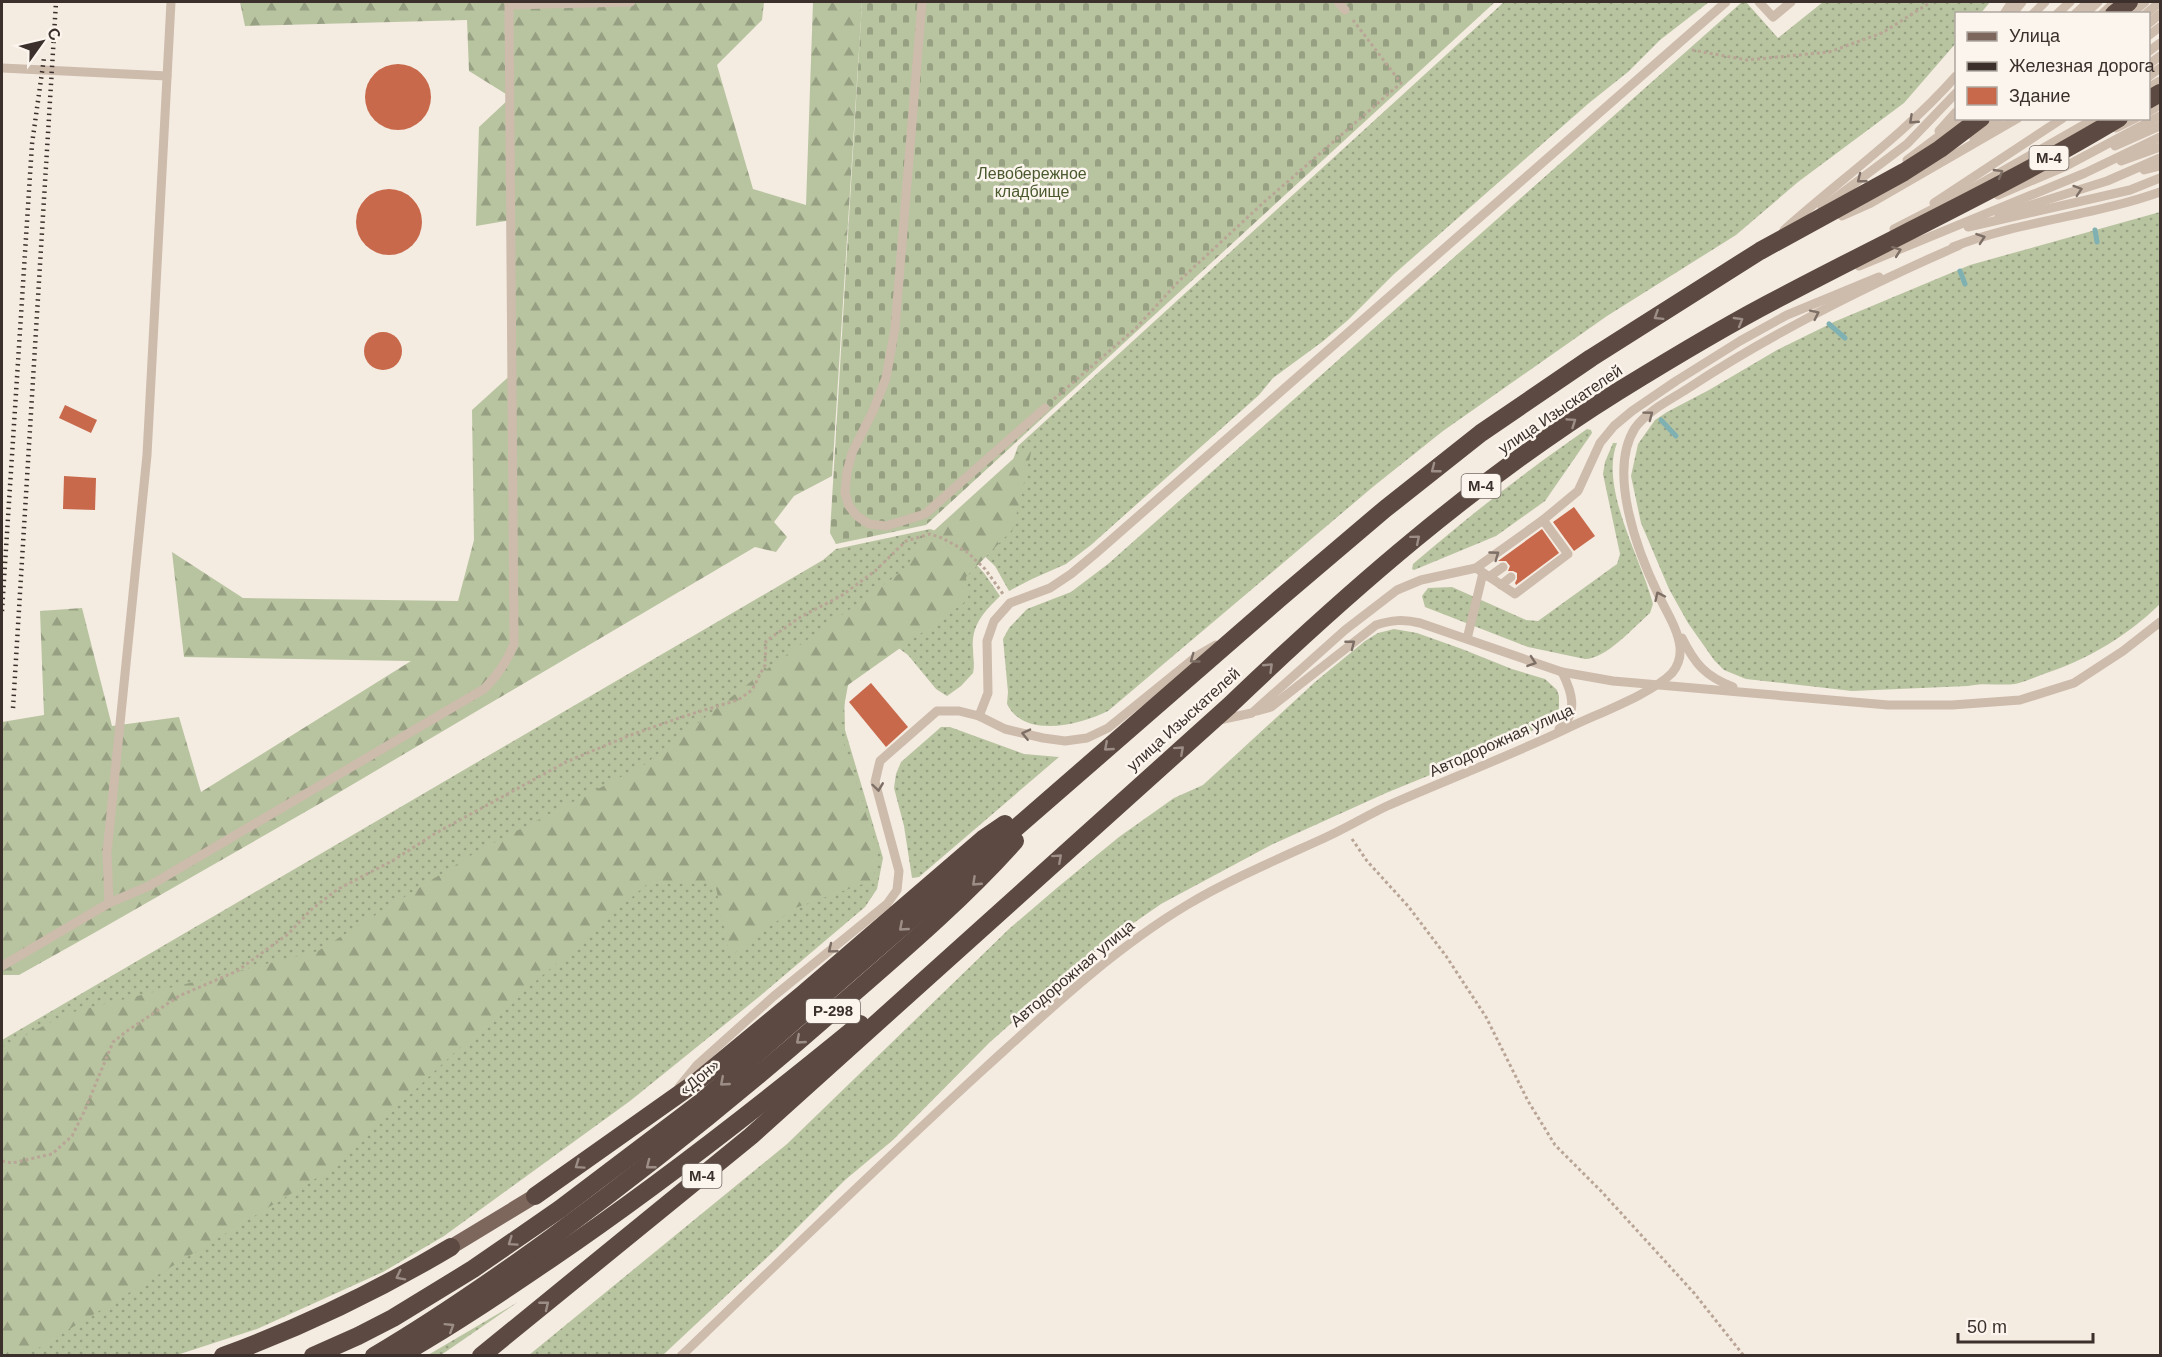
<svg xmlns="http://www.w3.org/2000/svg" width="2162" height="1357" font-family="Arial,sans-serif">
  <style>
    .grass { fill: url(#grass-dots) }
    .forest { fill: url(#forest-firs) }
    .cemetery { fill: url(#cemetery-stones) }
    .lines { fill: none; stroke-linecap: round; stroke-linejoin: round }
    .stream { stroke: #7fb0b2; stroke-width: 5 }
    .building { fill: #c8694b }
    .path { stroke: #b9a596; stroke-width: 3; stroke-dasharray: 3 3; stroke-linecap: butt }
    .lane { stroke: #cdbbac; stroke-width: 9 }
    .primary { stroke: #7d675c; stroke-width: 15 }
    .highway { stroke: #5c4a42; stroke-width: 18 }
    .rail { stroke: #3b302b; stroke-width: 4.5; stroke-dasharray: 1.5 4.5; stroke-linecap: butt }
    .oneway { stroke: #7d6f65 }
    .oneway2 { stroke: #9c8e87 }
    .labels { text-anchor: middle; stroke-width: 5; stroke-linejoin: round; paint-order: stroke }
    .shield { fill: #fbf5ee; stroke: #756b66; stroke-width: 1.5 }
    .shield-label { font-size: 15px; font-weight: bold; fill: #3b302b }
    .park-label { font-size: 16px; fill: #4a5a2e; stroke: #fbf5ee }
    .street-label { font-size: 16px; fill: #3b302b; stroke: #fbf5ee }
  </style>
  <defs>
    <pattern id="grass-dots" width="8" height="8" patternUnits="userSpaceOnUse" patternTransform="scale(1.5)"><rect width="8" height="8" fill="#b8c4a0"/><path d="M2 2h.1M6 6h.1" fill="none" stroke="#97a083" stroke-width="1.8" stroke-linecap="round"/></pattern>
    <pattern id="forest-firs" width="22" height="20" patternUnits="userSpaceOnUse" patternTransform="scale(1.5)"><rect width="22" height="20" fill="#b8c4a0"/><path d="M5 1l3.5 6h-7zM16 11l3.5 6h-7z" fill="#97a083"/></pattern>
    <pattern id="cemetery-stones" width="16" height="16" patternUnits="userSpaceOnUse" patternTransform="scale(1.5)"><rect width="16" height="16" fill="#b8c4a0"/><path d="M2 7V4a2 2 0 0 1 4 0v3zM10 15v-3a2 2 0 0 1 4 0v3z" fill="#97a083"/></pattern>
  </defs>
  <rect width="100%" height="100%" fill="#f4ebe1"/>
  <g class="grass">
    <polygon points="1504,2 1709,2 1660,40 1628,72 1589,103 1393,275 1348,320 1322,342 1273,378 1259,395 1091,545 1066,564 1032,579 1009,591 995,566 980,552 1018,446"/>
    <path d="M1742,2H1746L1778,38L1823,2H1990L1981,13L1956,14V43L1904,103L1798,182L1736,235L1607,316L1443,431L1374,486L1108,711C1080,725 1024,739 1007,704L1008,692L1003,639L1009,628L1027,609L1071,592L1108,564Z"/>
    <path d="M2160,212V604C2126,637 2087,660 2041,675C2033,678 2024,682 2015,684C1999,686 1984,682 1968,686L1852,691L1746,679L1724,670L1714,660L1688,623L1669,589L1641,523L1631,476L1638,444L1655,420L1667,412L1709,390L1777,350L1836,321L1970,265Z"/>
    <path d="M1587,429L1591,430L1592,433L1545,501L1496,536L1414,570L1412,569L1413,564C1469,516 1526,471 1587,429Z"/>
    <path d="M1613,443H1617C1599,488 1642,560 1653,604L1650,613C1634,627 1606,659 1585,659L1528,647L1425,607L1422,596L1428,588L1452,587L1526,620L1538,621L1617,564L1620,554L1603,474L1605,462Z"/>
    <polygon points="930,529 953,537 844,683 845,730 883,858 877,889 865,907 760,996 630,1101 444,1236 383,1272 257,1329 177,1355 2,1355 2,1040 823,560 836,549"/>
    <path d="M975,563L984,573L1000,596C984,612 971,625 973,649C973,658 975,665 973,673L961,686L947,696L936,689L908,655L893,644Z"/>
    <polygon points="1394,629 1417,633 1462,649 1512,669 1545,679 1557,690 1559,696 1559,709 1555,717 1543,726 1479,755 1386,793 1271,845 1161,904 1122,931 1069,972 989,1043 893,1140 845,1180 775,1250 663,1355 529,1355 787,1144 1009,929 1058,887 1119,837 1174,798 1203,785 1315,682 1365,641 1378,633"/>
    <polygon points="941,727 950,727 1024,754 1059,757 919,877 912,878 904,826 894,788 896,774 901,762"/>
    <polygon points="518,1302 441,1355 428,1355"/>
  </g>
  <g class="forest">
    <polygon points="240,2 764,2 762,20 717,65 753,189 806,205 813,2 862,2 832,476 794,496 774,522 787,537 776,552 755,547 333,796 94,933 19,975 2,975 2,722 44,715 40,611 82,608 112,726 179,717 201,792 411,661 184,657 172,552 243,598 458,601 474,540 472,410 515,371 512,220 476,226 479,127 511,97 469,71 467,20 245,26"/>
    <polygon points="1034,440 1013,529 966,577 968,600 848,685 840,729 876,846 874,880 795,908 730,956 715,883 647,884 456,1051 333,1168 27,1355 2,1355 2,1047 69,1013 318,951 478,851 644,765 775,663 907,568 916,547"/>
  </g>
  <polygon class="cemetery" points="862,2 1495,2 926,525 836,544 830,533"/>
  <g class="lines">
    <g class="stream">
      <polyline points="2095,230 2097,242"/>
      <polyline points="1960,271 1965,284"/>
      <polyline points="1829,324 1845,338"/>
      <polyline points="1661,420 1676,436"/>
    </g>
  </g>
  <g class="building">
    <circle cx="398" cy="97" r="33"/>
    <circle cx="389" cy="222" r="33"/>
    <circle cx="383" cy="351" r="19"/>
    <polygon points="65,405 97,420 91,433 59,418"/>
    <polygon points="64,476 96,478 95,510 63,509"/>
    <polygon points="1574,507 1595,536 1574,551 1553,522"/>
    <polygon points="1542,529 1559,553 1516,585 1515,583 1517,579 1517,573 1513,571 1508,571 1510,566 1506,561 1498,561"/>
    <polygon points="871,683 908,727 886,747 849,702"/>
  </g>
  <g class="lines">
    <g class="path">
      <polyline points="1692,50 1747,60 1829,52 1882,33 1931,2"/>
      <polyline points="1054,399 1136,328 1179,281 1263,203 1401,83 1353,20"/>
      <polyline points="1352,839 1367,861 1408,906 1446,956 1486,1017 1528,1101 1555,1145 1601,1191 1694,1293 1744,1356"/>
      <polyline points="2,1161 12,1163 52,1154 72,1136 84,1112 113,1042 127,1031 179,996 237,971 288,934 313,908 338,889 392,861 436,833 566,762 628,736 688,715 738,700 752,690 765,665 766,641 802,616 841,596 875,571 906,541 930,534 942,538 966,551 985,569 1003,594"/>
    </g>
    <g class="lane">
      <polyline points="922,2 895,328 886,378 873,411 852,453 847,472 845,493 849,506 857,516 869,524 886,526 925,514 1045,408"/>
      <polyline points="1338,2 1345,10"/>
      <polyline points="1759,2 1773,17 1791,2"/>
      <polyline points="2004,14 2012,2"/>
      <polyline points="2012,14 2022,2"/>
      <polyline points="2033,14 2045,2"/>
      <polyline points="2057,14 2070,2"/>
      <polyline points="2075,14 2088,2"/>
      <polyline points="2085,14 2098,2"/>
      <polyline points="2102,14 2115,2"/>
      <polyline points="2131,14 2145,2"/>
      <polyline points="2146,14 2160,2"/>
      <polyline points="2148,24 2160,14"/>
      <polyline points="2148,36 2160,27"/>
      <polyline points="2148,52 2160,43"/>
      <polyline points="2148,65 2160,56"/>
      <polyline points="2,68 167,76"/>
      <polyline points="2148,77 2160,68"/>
      <polyline points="2148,88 2160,81"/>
      <polyline points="2148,112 2160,105"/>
      <polyline points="2116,128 2136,118"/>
      <polyline points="1939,131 1956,112"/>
      <polyline points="1974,139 2000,118"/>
      <polyline points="2115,146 2160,126"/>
      <polyline points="1907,160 1963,118"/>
      <polyline points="2121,161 2160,147"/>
      <polyline points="2144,170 2160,166"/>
      <polyline points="1998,195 2066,166 2160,116"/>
      <polyline points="1934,203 2063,118"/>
      <polyline points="1822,208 1907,144 1956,93"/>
      <polyline points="1999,215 2107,181 2160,158"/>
      <polyline points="1842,216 1869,204 2018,118"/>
      <polyline points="1968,227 2130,190 2160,178"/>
      <polyline points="1894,229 1964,193 2096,118"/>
      <path d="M1784,230C1841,179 1905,134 1956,76"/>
      <path d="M1953,247C2020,221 2093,216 2160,192"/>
      <polyline points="1859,266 2085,173 2160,137"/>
      <polyline points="1476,568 1515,594 1568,554 1543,520"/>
      <polyline points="1489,577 1503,567"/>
      <polyline points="1501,585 1511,577"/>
      <path d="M1682,638C1695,664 1705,676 1733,687"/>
      <polyline points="1467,639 1483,573"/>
      <path d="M1257,711L1271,707L1376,625C1392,620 1403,619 1420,623L1562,672L1613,681L1888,705H1952L2020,700L2074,683L2123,651L2160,622"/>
      <polyline points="979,716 988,693 987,641 994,621 1010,603 1050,588 1071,574 1095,554 1726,2"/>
      <polyline points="1219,720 1252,713 1345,630 1397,590 1421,580 1476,568 1543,520 1578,491 1600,443 1614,426 1632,411 1676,381 1740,341 1787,315 1879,277"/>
      <path d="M1559,729C1579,713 1572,692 1562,672"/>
      <polyline points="109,903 107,853 147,455 171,2"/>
      <path d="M2,966L109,903L149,886L484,689C498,675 507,662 514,644L509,5L631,2"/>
      <polyline points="679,1087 697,1065 774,996 887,904 897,890 899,871 875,782 880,761 937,711 959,711 979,716 1005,729 1043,738 1065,741 1087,738 1108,728 1197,656 1216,645"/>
      <path d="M681,1356C782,1259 882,1162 985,1068C1049,1010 1112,950 1187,905C1229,880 1276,860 1320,840C1343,830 1364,817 1387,806C1446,780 1507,757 1566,729C1594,715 1652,694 1672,673C1678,666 1681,658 1680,647C1678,629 1667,613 1659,596C1638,553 1607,472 1635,428C1647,411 1670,400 1687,389C1772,333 1864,287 1958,246"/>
    </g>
    <polyline class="primary" points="451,1247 535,1196"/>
    <g class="highway">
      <polyline points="2114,14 2129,2"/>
      <polyline points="2148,100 2160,93"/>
      <polyline points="535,1196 699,1080 803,994 983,839 1005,824"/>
      <path d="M223,1356C302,1327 379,1290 451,1247"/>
      <polyline points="313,1356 358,1336 393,1318 473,1269 560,1209 700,1103 1279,599 1385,509 1481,433 1591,358 1760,251 1904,172 1940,149 1981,118"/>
      <path d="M374,1356C435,1320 493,1280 551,1238C645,1169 735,1097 823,1020C889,962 957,906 1015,841"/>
      <path d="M399,1356C452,1326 502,1292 552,1258C659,1185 760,1106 860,1024"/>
      <path d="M481,1356L751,1136L1229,706C1349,591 1476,480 1617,392C1672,358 1728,324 1785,295C1897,236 2011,183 2119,118"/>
    </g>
    <g class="rail">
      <polyline points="2,611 32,144 44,58"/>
      <polyline points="13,708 56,2"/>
    </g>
  </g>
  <defs><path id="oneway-chevron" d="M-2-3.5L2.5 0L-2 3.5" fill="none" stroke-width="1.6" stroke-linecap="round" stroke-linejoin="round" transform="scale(1.5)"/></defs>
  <g class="oneway">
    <use href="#oneway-chevron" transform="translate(1913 120) rotate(137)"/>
    <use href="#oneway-chevron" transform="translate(1999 173) rotate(-30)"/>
    <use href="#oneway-chevron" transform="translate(1861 179) rotate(142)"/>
    <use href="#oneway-chevron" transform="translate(2078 190) rotate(-18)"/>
    <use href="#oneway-chevron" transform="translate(1981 238) rotate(-19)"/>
    <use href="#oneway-chevron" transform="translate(1897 251) rotate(-21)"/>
    <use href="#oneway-chevron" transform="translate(1815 314) rotate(-26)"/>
    <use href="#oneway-chevron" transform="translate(1649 415) rotate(-37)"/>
    <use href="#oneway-chevron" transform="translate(1495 555) rotate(-36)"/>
    <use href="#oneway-chevron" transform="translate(1659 596) rotate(-115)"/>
    <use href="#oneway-chevron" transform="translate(1351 644) rotate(-38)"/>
    <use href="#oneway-chevron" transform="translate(1194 659) rotate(144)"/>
    <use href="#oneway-chevron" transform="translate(1532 662) rotate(19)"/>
    <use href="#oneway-chevron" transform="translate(1026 734) rotate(-167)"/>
    <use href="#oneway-chevron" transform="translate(878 787) rotate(82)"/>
    <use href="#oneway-chevron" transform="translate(832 949) rotate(141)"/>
  </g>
  <g class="oneway2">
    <use href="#oneway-chevron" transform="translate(1658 316) rotate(148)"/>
    <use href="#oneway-chevron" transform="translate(1739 321) rotate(-30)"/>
    <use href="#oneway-chevron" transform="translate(1572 422) rotate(-34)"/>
    <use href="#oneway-chevron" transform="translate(1435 469) rotate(142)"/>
    <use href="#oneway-chevron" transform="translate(1416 539) rotate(-40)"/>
    <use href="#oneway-chevron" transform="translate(1269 667) rotate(-44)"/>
    <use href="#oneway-chevron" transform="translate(1108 747) rotate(139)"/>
    <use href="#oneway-chevron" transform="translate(1180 750) rotate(-42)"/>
    <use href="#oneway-chevron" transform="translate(1058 858) rotate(-42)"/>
    <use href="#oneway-chevron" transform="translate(976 882) rotate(137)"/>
    <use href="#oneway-chevron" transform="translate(903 927) rotate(139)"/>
    <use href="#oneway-chevron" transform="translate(800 1040) rotate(139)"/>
    <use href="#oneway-chevron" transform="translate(724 1082) rotate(139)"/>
    <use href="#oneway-chevron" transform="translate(579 1165) rotate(145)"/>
    <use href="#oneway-chevron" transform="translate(650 1165) rotate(142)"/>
    <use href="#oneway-chevron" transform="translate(512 1242) rotate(145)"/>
    <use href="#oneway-chevron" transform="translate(400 1276) rotate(153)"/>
    <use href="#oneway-chevron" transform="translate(545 1305) rotate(-39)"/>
    <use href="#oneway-chevron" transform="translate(450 1327) rotate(-32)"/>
  </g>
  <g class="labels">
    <g class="shield">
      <rect x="2029.5" y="146" width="39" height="24" rx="4.5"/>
      <rect x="1461.5" y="474" width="39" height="24" rx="4.5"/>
      <rect x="806" y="999" width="54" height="24" rx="4.5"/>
      <rect x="682.5" y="1164" width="39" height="24" rx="4.5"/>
    </g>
    <g class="shield-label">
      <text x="2049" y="163">М-4</text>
      <text x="1481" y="491">М-4</text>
      <text x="833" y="1016">Р-298</text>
      <text x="702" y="1181">М-4</text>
    </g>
    <g class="park-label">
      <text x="1032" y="179">Левобережное<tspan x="1032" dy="18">кладбище</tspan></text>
    </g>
    <g class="street-label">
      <text transform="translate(1560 409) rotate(-34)" y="6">улица Изыскателей</text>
      <text transform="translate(1183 719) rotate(-42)" y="6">улица Изыскателей</text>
      <text transform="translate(1501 740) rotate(-24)" y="6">Автодорожная улица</text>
      <text transform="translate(1072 973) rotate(-40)" y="6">Автодорожная улица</text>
      <text transform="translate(699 1077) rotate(-40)" y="6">«Дон»</text>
    </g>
  </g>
  <rect width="2162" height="1357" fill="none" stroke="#3b302b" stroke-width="6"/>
  <rect x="1955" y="12" width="195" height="108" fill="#fbf5ee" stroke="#aea6a0" stroke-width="1.5"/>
  <rect x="1967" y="32" width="30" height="9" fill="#7d675c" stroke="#aea6a0" stroke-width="1.5"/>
  <text x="2009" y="42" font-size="18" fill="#3b302b">Улица</text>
  <rect x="1967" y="62" width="30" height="9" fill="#3b302b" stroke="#aea6a0" stroke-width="1.5"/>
  <text x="2009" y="72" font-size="18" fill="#3b302b">Железная дорога</text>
  <rect x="1967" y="87" width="30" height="18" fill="#c8694b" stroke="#aea6a0" stroke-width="1.5"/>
  <text x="2009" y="102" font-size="18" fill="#3b302b">Здание</text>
  <g transform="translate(42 42) rotate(56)" stroke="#fbf5ee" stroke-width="4.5" paint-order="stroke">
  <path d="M0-4.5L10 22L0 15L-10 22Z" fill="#3b302b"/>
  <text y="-9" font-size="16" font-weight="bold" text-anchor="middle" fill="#3b302b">С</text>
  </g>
  <path d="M1958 1333v9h135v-9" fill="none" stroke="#3b302b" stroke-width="3"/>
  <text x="1967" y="1333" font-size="18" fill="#3b302b" stroke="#fbf5ee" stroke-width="4.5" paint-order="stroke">50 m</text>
</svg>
